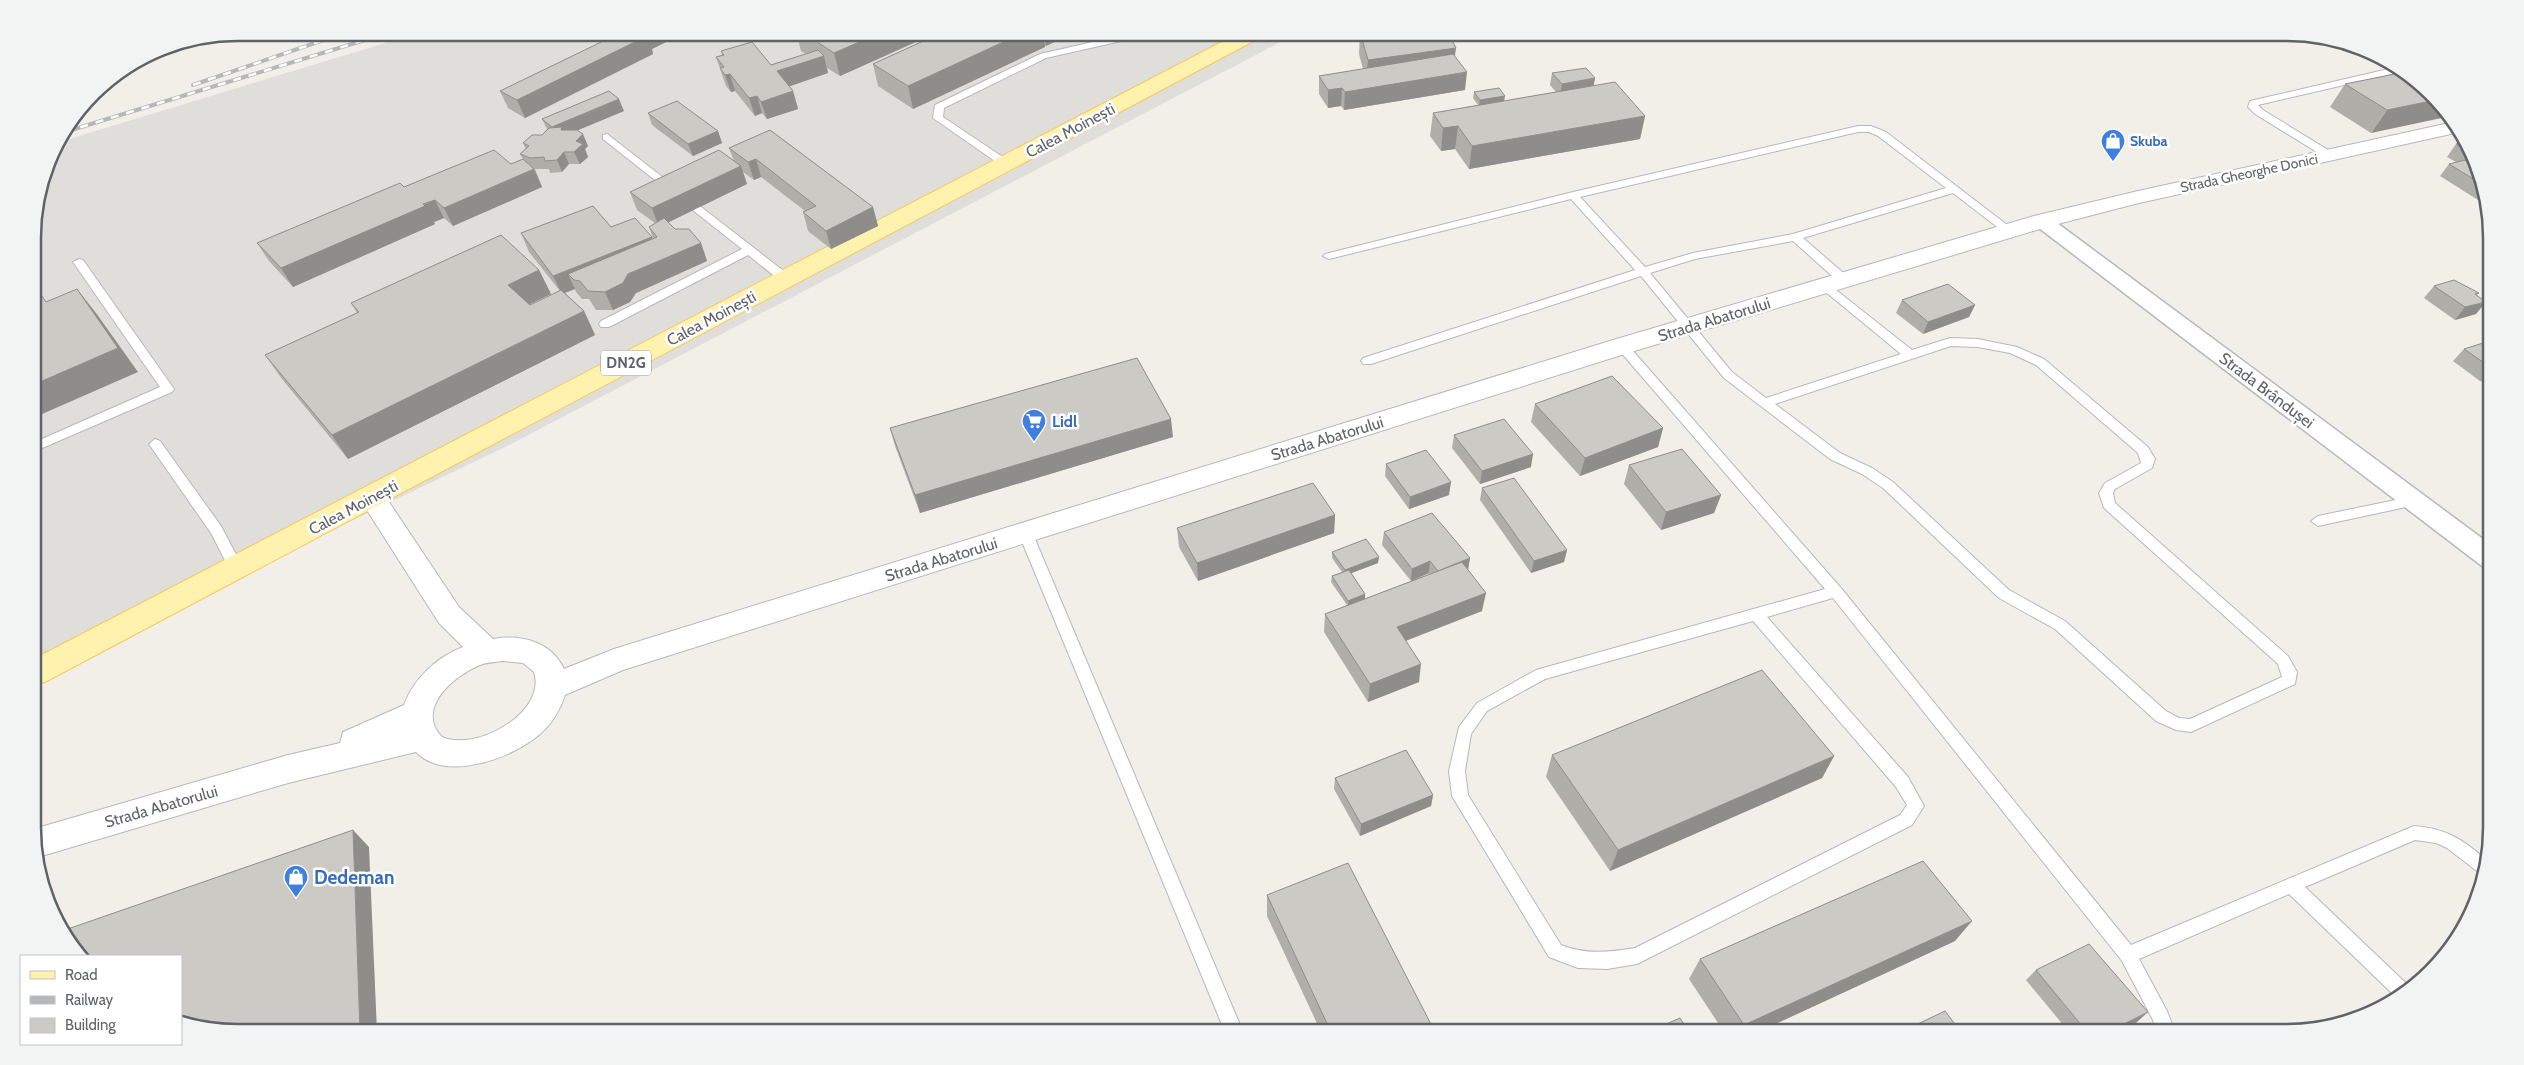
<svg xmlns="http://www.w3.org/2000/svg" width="2524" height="1065" font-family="Cabin,sans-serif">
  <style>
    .industrial { fill: #e0deda }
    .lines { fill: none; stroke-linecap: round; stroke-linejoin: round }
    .service-casing { stroke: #b5b8bc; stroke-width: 2 }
    .minor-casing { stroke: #b5b8bc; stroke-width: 3 }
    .tertiary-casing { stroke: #b5b8bc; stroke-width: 2 }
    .primary-casing { stroke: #f2c960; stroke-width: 2 }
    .service { fill: #fff; fill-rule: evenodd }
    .minor { fill: #fff; fill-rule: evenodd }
    .tertiary { fill: #fff; fill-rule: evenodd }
    .primary { fill: #fff2af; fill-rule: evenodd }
    .rail-casing { stroke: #b6b7b8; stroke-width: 4 }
    .rail { stroke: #fff; stroke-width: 2.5; stroke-dasharray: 8; stroke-linecap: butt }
    .wall { fill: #afaea9 }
    .shaded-wall { fill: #8f8d8a }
    .building { fill: #cccac5; stroke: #8f8d8a }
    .labels { text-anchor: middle; stroke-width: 5; stroke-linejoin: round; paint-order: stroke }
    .far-shop-label { font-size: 14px; font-weight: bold; fill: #366cbe; stroke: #fff; text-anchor: start }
    .far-street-label { font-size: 14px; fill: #5f6368; stroke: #fff }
    .shield { fill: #fff; stroke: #8f9295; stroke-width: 1 }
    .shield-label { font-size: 15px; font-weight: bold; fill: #5f6368 }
    .street-label { font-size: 16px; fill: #5f6368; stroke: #fff }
    .shop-label { font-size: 16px; font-weight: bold; fill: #366cbe; stroke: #fff; text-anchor: start }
    .near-shop-label { font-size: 19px; font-weight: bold; fill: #366cbe; stroke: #fff; text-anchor: start }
    .rim { fill: none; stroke: #5f6368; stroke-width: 2.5 }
  </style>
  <rect width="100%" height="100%" fill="#f1efe8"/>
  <polygon class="industrial" points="418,33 1298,33 511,444 34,674 33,224 54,147 56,143"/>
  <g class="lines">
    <defs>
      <g id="service">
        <polygon points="1122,32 1134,32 1121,41 1046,58 944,108 943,117 1010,162 1010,166 1002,166 933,118 935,105 1040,54 1115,37"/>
        <polygon points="2397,67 2404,71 2258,105 2263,110 2333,153 2333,157 2325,157 2255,114 2248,107 2250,101"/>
        <path d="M1858,126H1871L1886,132L2015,231L2013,233H2005L1953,193L1803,238L1848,277V283H1840L1793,241L1695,259L1650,273L1732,372L1766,398L1901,354L1822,289L1820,286L1826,282L1912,350L1950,338L1978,339L2017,347L2044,359L2148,447L2155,459L2152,468L2115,489L2113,493L2115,503L2288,656L2297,672L2295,684L2191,732L2176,730L2156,721L2055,629L1999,598L1883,488L1862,474L1830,459L1724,378L1641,276L1371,364H1363L1361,361L1363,358L1635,270L1571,199L1329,259L1323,256L1325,254L1573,192ZM1858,132H1869L1878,136L1946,188L1793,234L1693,253L1645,267L1580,197ZM1951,346L1978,347L2010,353L2036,365L2138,453L2141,463L2105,483L2099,493L2104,508L2278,664L2282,677L2190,719L2179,718L2166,711L2065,621L2009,590L1893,482L1872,468L1840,453L1775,404Z"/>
        <polygon points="607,134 790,276 790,282 782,282 748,255 609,327 601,327 599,324 601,321 742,249 603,139 603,135"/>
        <polygon points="79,259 83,260 174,389 172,392 33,452 33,443 160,387 73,262"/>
        <path d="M1622,342L1626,343L1841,588L2131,945L2414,826C2444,828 2463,839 2485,859L2482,875L2447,848L2436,843L2415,840L2305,887L2411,988L2398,999L2289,894L2139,959L2167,1011L2175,1032H2157L2153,1020L2122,961L1833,598L1767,617L1908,777L1924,806L1912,825L1637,964L1607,969L1578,968L1549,957L1452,796L1449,771L1459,727L1477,703L1536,670L1825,589L1618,349L1616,346L1618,343ZM1753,621L1896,787L1907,805L1900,815L1635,948C1609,952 1586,955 1561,945L1468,795L1465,771L1471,734L1487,711L1545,679Z"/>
        <polygon points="155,439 160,441 221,526 243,568 241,572 231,572 211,533 149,444"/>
        <polygon points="2415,496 2422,501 2420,504 2318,526 2311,521 2318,516"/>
        <polygon points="1025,527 1032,532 1243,1032 1225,1032 1018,532"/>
      </g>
      <polygon id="minor" points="2042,215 2049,217 2491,545 2491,569 2482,566 2035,225 2032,221 2035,217"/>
      <path id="tertiary" d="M2454,122L2460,132L2139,203L2050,226L1631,352L623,670L565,695C560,710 552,724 540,734C513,758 445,783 416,752L288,783L35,858L34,829L288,755L340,743L343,732L404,705C414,678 437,657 463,647L439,623L363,504L359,497L363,490L372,487L381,490L459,607L493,639C522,634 551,642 564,669L614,649L1613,340L2034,216L2138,191ZM503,661L523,663L534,672C547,713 476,752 442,737C415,709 453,676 480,665C487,662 496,662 503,661Z"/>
      <polygon id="primary" points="1241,32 1265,32 1263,36 45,682 34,685 34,659"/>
    </defs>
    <use href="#service" class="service-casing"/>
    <use href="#minor" class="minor-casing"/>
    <use href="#tertiary" class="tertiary-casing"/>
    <use href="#primary" class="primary-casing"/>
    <use href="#service" class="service"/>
    <use href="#minor" class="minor"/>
    <use href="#tertiary" class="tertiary"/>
    <use href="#primary" class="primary"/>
    <defs>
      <g id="rail">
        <polyline points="193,85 347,32"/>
        <polyline points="65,132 391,32"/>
      </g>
    </defs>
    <use href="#rail" class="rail-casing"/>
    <use href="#rail" class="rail"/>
  </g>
  <g class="wall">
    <polygon points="796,32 938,32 840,76 827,68 828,73 789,86 793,91 798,109 767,119 762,113 755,116 735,91 731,92 726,86 716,57 722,55 721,51 771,65 806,54 801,51"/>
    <polygon points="943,32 1063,32 1063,38 1045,46 1045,47 913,109 878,86 873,64"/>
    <polygon points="1360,32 1458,32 1452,41 1455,56 1465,90 1344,110 1341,106 1328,108 1319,94 1319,76 1363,69 1359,54"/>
    <polygon points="1654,32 1674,32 1658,36"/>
    <polygon points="674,38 652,49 653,54 525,118 508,108 500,91"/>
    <polygon points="1552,73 1595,78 1593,86 1645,116 1640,139 1469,169 1455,149 1441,151 1430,136 1433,113 1478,105 1473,98 1474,92 1505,101 1556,92 1550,85"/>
    <polygon points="2411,75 2371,133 2330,107 2345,84"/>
    <polygon points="624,111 577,130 588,146 585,149 588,157 580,164 569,164 562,172 550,173 549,169 535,169 542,187 453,226 444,218 434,222 435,224 293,287 269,261 257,243 404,187 511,164 523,159 520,154 526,149 523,143 542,135 547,129 542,119"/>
    <polygon points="648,113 718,131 722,143 693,156 652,125"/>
    <polygon points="2466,142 2476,159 2489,207 2440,176 2449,164 2456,162 2447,157 2456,144"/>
    <polygon points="729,148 873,207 878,226 831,249 808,231 803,212 805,211 761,177 754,180 743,172 747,184 668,222 675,229 701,243 707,261 636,293 630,302 613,310 596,310 589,299 582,299 576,292 575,289 565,293 584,311 595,335 348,459 282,379 265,355 357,313 351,303 539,270 551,294 529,304 530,305 560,291 529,252 521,233 611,227 652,237 653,238 649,227 655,223 637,210 630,192 734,161"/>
    <polygon points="2434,286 2479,293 2477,295 2476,314 2455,320 2424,298"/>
    <polygon points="1902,300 1975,305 1969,317 1923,334 1896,313"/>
    <polygon points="2490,348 2490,384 2484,380 2480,381 2453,361 2464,349"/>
    <polygon points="1535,404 1663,428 1658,447 1580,476 1531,422"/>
    <polygon points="890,428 1173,437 920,513 895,446"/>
    <polygon points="1454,435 1531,467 1480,484 1452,448"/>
    <polygon points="1386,464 1449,495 1409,509 1385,476"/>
    <polygon points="1629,465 1721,495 1714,513 1661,530 1624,484"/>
    <polygon points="1482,488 1567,550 1564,562 1531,573 1480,500"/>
    <polygon points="1335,515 1334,533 1198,581 1179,547 1177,528"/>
    <polygon points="1384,532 1470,558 1468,569 1482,611 1406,641 1419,682 1368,702 1324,632 1325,614 1347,605 1331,582 1332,576 1342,572 1332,558 1332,552 1378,563 1351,573 1365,594 1365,599 1429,574 1429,573 1411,581 1382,545"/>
    <polygon points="1552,755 1834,756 1822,778 1610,871 1546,777"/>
    <polygon points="1335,778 1433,795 1431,806 1360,836 1334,789"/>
    <polygon points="1267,895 1435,1032 1321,1032 1267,916"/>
    <polygon points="1955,941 1758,1032 1724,1032 1689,979 1700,959"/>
    <polygon points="2036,970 2137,1022 2117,1032 2069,1032 2026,980"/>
  </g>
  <g class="shaded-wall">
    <polygon points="644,32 672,32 674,38 652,49 653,54 525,118 517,100"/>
    <polygon points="882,32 938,32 840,76 834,53"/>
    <polygon points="1025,32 1043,32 1045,47 913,109 908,86"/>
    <polygon points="1048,32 1063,32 1063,38 1046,46 1044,34"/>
    <polygon points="1450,32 1458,32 1448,49"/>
    <polygon points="1659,32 1674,32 1658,36"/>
    <polygon points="1456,48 1453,70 1366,83 1368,60"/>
    <polygon points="824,56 828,73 782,89 777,71"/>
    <polygon points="1467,72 1465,90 1344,110 1345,92"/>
    <polygon points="730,74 735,91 731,92 725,75"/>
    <polygon points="1595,78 1593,90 1560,96 1562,84"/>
    <polygon points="1342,88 1341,106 1328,108 1328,90"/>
    <polygon points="793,91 798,109 767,119 761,102"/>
    <polygon points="757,96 762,113 755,116 749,98"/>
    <polygon points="1505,96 1504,102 1479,106 1480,100"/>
    <polygon points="619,99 624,111 557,139 552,127"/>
    <polygon points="2436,100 2449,113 2451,116 2371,133 2387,110"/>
    <polygon points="1645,116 1640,139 1469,169 1472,146"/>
    <polygon points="1458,126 1455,149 1441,151 1443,128"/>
    <polygon points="718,131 722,143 693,156 688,144"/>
    <polygon points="583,134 588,146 585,149 588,157 580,164 574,152 576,141"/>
    <polygon points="564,152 569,164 562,172 557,160"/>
    <polygon points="756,159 761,177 754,180 748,162"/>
    <polygon points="741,166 747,184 659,227 652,208"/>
    <polygon points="534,169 542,187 453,226 444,208"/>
    <polygon points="435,200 444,218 434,222 435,224 293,287 281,268"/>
    <polygon points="873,207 878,226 831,249 826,231"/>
    <polygon points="652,237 659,255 568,274 575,289 562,294 553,276"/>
    <polygon points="701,243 707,261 636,293 630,302 613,310 605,292 628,274"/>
    <polygon points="539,270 551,294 520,309 508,285"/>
    <polygon points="77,289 96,313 138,372 33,418 33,385"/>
    <polygon points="2486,302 2476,314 2455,320 2465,307"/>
    <polygon points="1975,305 1969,317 1923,334 1928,322"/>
    <polygon points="584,311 595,335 348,459 332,435"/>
    <polygon points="2490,369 2490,373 2484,380 2480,381"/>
    <polygon points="1171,419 1173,437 920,513 915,495"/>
    <polygon points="1663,428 1658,447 1580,476 1585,458"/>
    <polygon points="1533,454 1531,467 1480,484 1482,471"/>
    <polygon points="1451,482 1449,495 1409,509 1410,497"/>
    <polygon points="1721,495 1714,513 1661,530 1666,512"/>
    <polygon points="1335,515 1334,533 1198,581 1197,563"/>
    <polygon points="1567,550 1564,562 1531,573 1534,561"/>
    <polygon points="1379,557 1378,563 1344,576 1345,570"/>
    <polygon points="1470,558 1468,570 1438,571"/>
    <polygon points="1430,561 1429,573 1411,581 1412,569"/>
    <polygon points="1486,593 1482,611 1394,645 1397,627"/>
    <polygon points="1365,594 1365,600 1348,607 1348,601"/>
    <polygon points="1421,664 1419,682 1368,702 1370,684"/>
    <polygon points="1834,756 1822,778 1610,871 1618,850"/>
    <polygon points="1433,795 1431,806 1360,836 1361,824"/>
    <polygon points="353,830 369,847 377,1032 360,1032"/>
    <polygon points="1972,921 1955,941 1758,1032 1740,1032 1744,1025"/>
    <polygon points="2148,1012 2137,1022 2117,1032 2108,1032"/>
  </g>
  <g class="building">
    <polygon points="622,32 644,32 641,34 647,36 517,100 500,91"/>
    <polygon points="802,32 882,32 834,53"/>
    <polygon points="943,32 1025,32 908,86 873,64"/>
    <polygon points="1360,32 1451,32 1452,40 1456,48 1368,60"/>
    <polygon points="752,42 771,65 818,50 824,56 777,71 793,91 761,102 757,96 749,98 730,74 725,75 720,68 724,67 716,57 724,55 721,51"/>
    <polygon points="1453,54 1467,72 1345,92 1342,88 1328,90 1319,76"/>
    <polygon points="1586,68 1595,78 1562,84 1552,73"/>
    <polygon points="2405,72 2411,75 2436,100 2387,110 2345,84"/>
    <polygon points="1615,82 1645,116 1472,146 1458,126 1443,128 1433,113"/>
    <polygon points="1499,88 1505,96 1480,100 1474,92"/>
    <polygon points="609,91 619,99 552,127 542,119"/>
    <polygon points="677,101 718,131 688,144 648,113"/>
    <polygon points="562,127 561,130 577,130 583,134 576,141 583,144 574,152 564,152 557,160 545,161 544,157 530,158 520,154 529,146 523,143 532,135 542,135 549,128"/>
    <polygon points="770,130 873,207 826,231 803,212 816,206 756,159 748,162 729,148"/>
    <polygon points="2466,142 2474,156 2456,144"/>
    <polygon points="494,150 511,164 523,159 534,169 444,208 435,200 423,204 425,206 281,268 257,243 400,183 404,187"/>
    <polygon points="719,150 741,166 652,208 630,192"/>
    <polygon points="2465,160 2479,170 2483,185 2449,164"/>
    <polygon points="593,206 611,227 635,218 652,237 553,276 521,233"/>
    <polygon points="664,218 675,229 689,229 701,243 628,274 623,283 605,292 588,291 580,281 574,280 568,274 657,237 649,227"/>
    <polygon points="501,235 539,270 508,285 530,305 561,290 584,311 332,435 265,355 359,312 351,303"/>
    <polygon points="2454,280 2479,293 2475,294 2486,302 2465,307 2434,286"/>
    <polygon points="1948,284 1975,305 1928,322 1902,300"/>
    <polygon points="77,289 118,348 33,385 33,292 38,290 46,302"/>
    <polygon points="2483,343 2490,348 2490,367 2464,349"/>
    <polygon points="1137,358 1171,419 915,495 890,428"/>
    <polygon points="1612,376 1663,428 1585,458 1535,404"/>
    <polygon points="1504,419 1533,454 1482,471 1454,435"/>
    <polygon points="1682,449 1721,495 1666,512 1629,465"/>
    <polygon points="1426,450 1451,482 1410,497 1386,464"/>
    <polygon points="1514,478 1567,550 1534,561 1482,488"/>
    <polygon points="1313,483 1335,515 1197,563 1177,528"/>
    <polygon points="1432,513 1470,558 1438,571 1430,561 1412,569 1384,532"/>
    <polygon points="1366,539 1379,557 1345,570 1332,552"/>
    <polygon points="1462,562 1486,593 1397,627 1421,664 1370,684 1325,614"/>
    <polygon points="1349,570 1365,594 1348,601 1332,576"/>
    <polygon points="1762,670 1834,756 1618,850 1552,755"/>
    <polygon points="1406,750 1433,795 1361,824 1335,778"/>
    <polygon points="353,830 360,1032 238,1032 181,1021 181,956 79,956 75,952 62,931"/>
    <polygon points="1923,861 1972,921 1744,1025 1700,959"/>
    <polygon points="1348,863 1435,1032 1331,1032 1267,895"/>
    <polygon points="2089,944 2148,1012 2108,1032 2087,1032 2036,970"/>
    <polygon points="1945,1011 1961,1032 1901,1032"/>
    <polygon points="1680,1018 1689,1032 1648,1032"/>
  </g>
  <defs>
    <symbol id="shop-pin" viewBox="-11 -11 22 30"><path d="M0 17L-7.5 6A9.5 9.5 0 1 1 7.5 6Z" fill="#3f7fe0" stroke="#fff"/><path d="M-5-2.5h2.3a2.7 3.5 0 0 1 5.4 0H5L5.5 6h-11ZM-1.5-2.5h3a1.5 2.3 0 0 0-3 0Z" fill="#fff"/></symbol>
    <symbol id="supermarket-pin" viewBox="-11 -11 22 30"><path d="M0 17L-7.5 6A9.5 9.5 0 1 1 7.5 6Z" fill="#3f7fe0" stroke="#fff"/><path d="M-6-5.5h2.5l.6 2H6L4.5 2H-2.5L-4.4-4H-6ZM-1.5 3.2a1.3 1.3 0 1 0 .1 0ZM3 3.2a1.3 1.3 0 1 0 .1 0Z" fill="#fff"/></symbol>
  </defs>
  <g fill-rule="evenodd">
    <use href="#shop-pin" x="2099" y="127" width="28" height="38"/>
    <use href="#supermarket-pin" x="1020" y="407" width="28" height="38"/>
    <use href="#shop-pin" x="282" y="863" width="28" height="38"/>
  </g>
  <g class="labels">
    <g class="far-shop-label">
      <text x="2130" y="146">Skuba</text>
    </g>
    <g class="far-street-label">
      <text transform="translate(2249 173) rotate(-12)" y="5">Strada Gheorghe Donici</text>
    </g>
    <rect class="shield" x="601" y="350.5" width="50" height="25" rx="4"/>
    <g class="shield-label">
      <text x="626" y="368">DN2G</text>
    </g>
    <g class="street-label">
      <text transform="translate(1070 130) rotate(-28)" y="6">Calea Moinești</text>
      <text transform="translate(711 318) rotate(-28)" y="6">Calea Moinești</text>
      <text transform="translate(1714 319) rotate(-17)" y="6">Strada Abatorului</text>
      <text transform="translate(2267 390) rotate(37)" y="6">Strada Brândușei</text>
      <text transform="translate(1327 438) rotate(-17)" y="6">Strada Abatorului</text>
      <text transform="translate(353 507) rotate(-28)" y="6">Calea Moinești</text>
      <text transform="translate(941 559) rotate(-17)" y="6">Strada Abatorului</text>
      <text transform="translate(161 806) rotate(-16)" y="6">Strada Abatorului</text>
    </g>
    <g class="shop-label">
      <text x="1052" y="427">Lidl</text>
    </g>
    <g class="near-shop-label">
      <text x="314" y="884">Dedeman</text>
    </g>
  </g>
  <path d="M0 0H2524V1065H0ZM238 41H2286A197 197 0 0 1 2483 238V827A197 197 0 0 1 2286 1024H238A197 197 0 0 1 41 827V238A197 197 0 0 1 238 41Z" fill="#f2f3f3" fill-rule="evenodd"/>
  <path class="rim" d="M238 41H2286A197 197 0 0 1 2483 238V827A197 197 0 0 1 2286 1024H238A197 197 0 0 1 41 827V238A197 197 0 0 1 238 41Z"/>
  <rect x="20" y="955" width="162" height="90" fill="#ffffff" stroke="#bfc1c3"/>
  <rect x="30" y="971" width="25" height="8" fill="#fff2af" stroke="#bfc1c3"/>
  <text x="65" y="980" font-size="15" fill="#5f6368">Road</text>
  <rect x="30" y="996" width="25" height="8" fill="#b6b7b8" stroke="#bfc1c3"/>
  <text x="65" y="1005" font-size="15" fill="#5f6368">Railway</text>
  <rect x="30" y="1018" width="25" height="15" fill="#cccac5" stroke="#bfc1c3"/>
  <text x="65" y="1030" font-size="15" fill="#5f6368">Building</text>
</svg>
